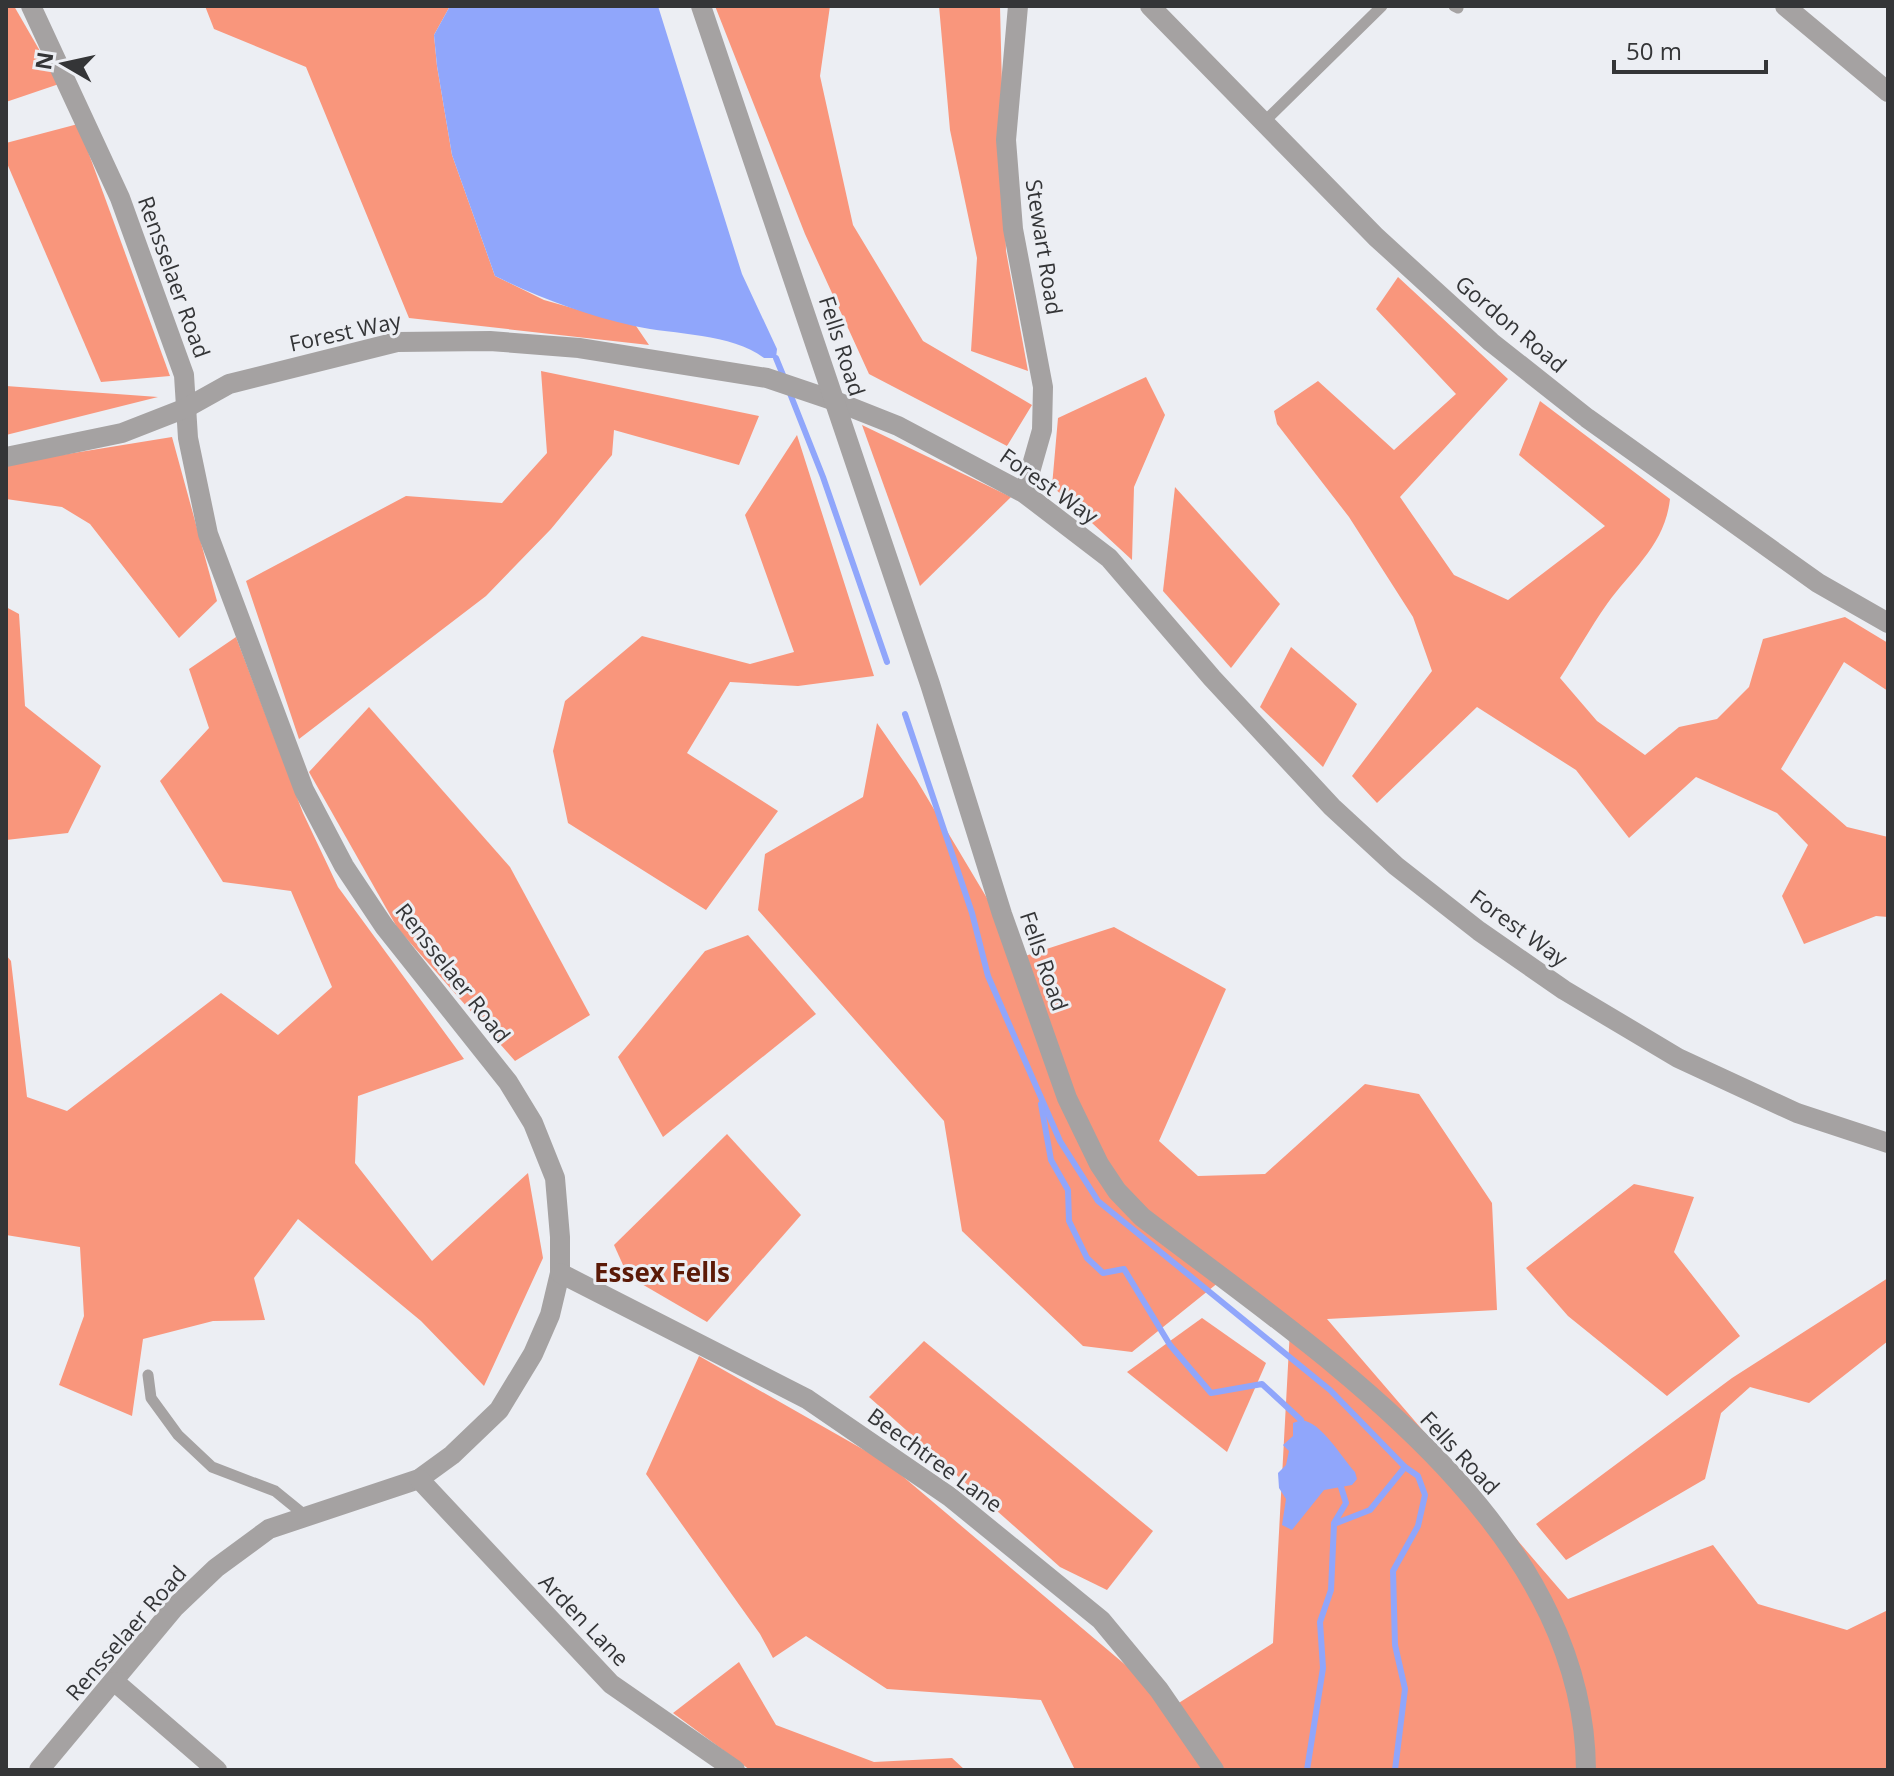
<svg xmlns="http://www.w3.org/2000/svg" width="1894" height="1776" font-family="'Open Sans',sans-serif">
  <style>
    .forest { fill: #f9967c }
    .water { fill: #90a6fb }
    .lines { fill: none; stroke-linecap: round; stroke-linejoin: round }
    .stream { stroke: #90a6fb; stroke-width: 6 }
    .service { stroke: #a5a2a2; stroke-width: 11 }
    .minor { stroke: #a5a2a2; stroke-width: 20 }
    .tertiary { stroke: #a5a2a2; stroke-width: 20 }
    .labels { text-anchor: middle; stroke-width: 6; stroke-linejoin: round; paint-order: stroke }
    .street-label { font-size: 22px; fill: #343537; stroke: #eceef3 }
    .quarter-label { font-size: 26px; font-weight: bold; fill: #5b1a07; stroke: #eceef3 }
  </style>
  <rect width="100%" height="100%" fill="#eceef3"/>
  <g class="forest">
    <polygon points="6,6 14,6 59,84 6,102"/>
    <polygon points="205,6 450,6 434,35 437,66 452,155 495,276 544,300 636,326 649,345 409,318 306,67 214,29"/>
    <polygon points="715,6 830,6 820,76 853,225 923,341 1032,405 1007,446 869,374 805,234"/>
    <polygon points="939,6 1000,6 1006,251 1028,371 971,351 977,258 950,130"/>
    <polygon points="78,124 170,376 101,382 6,161 6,143"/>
    <path d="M1398,277L1508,379L1400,497L1454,575L1508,600L1605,526L1519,455L1540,401L1670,499C1665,545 1632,569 1607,604C1590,628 1576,654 1560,678L1597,721L1645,755L1679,727L1717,719L1749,687L1763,639L1845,617L1888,643V691L1844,662L1781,769L1847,827L1888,837V917L1876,916L1804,944L1782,896L1808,845L1777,813L1696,777L1629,838L1576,770L1477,707L1377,803L1352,776L1432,671L1413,617L1349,517L1277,424L1274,411L1318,381L1394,450L1456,394L1376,309Z"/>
    <polygon points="541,371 759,416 739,465 614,430 612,455 551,529 486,596 299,739 246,581 406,496 502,503 547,453"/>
    <polygon points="1146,377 1165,415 1134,487 1132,560 1052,486 1058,418"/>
    <polygon points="6,386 158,397 6,435"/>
    <polygon points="862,425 1011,497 920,586"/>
    <polygon points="797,435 874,676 798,686 730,682 687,753 778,811 706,910 568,823 553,751 565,701 642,636 750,664 794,652 745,515"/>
    <polygon points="172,437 217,601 179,638 90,524 62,507 6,499 6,464"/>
    <polygon points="1175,487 1280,604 1231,668 1163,591"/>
    <polygon points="6,607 19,614 25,706 101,766 68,833 6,840"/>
    <polygon points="236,637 303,813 338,887 464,1059 358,1096 355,1163 432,1261 528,1173 543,1258 484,1386 421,1321 298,1219 254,1278 265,1320 213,1321 143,1339 132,1416 59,1385 84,1316 80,1247 6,1235 6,955 11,961 27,1097 67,1111 221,993 278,1035 332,987 291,891 223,882 160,781 209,728 189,669"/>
    <polygon points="1291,647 1357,704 1323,767 1260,707"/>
    <polygon points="369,707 510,867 590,1015 515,1061 398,929 309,772"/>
    <polygon points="877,723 916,779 1022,957 1114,927 1226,989 1159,1141 1198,1176 1265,1174 1365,1084 1419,1094 1492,1203 1497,1310 1327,1319 1568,1599 1713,1545 1758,1604 1847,1630 1888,1610 1888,1770 1075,1770 1041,1700 887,1689 806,1636 773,1658 760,1634 646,1474 699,1356 887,1463 1174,1706 1273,1643 1290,1329 1224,1278 1132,1352 1083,1346 962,1231 944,1121 758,910 765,854 863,797"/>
    <polygon points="748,935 816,1014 663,1137 618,1057 705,951"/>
    <polygon points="727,1134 801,1215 707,1322 628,1276 614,1245"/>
    <polygon points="1634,1184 1694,1197 1674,1252 1740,1336 1667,1396 1568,1316 1526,1268"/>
    <polygon points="1888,1278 1888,1341 1809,1403 1750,1387 1721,1413 1705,1479 1566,1560 1536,1524 1732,1378"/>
    <polygon points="1202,1318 1266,1363 1227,1452 1127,1372"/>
    <polygon points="924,1341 1153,1531 1107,1590 1060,1567 869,1397"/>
    <polygon points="739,1662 776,1725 874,1762 952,1758 965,1770 750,1770 673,1713"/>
  </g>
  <g class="water">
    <path d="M450,6H658L742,274L777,349L776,358H764C731,333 675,335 634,326C585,315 540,298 495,276L452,155L437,66L434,35Z"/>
    <path d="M1301,1420C1322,1422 1341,1457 1355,1472L1357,1479L1352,1485L1324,1490L1292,1530L1282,1525L1286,1499L1279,1488L1278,1473L1286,1465L1289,1451L1283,1445L1293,1436V1423Z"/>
  </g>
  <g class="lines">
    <g class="stream">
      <polyline points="776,358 785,380"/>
      <polyline points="789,391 823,477 887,662"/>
      <polyline points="905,714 972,913 988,976 1060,1141 1098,1201 1330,1390 1405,1467 1370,1510 1334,1524 1331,1590 1320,1622 1323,1668 1307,1770"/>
      <polyline points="1041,1104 1051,1160 1068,1190 1069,1221 1087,1258 1103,1273 1124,1269 1170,1345 1211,1393 1262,1384 1301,1420"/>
      <polyline points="1334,1523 1346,1503 1341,1487"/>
      <polyline points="1395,1770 1405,1689 1395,1645 1393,1571 1418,1526 1425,1495 1418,1476 1405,1467"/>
    </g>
    <g class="service">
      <polyline points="1454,6 1458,8"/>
      <polyline points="1262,124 1382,6"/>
      <polyline points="148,1375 151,1398 178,1435 212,1467 275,1491 307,1517"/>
    </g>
    <g class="minor">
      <polyline points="31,6 120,198 184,375 188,438 208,534 304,790 344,866 384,926 508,1082 533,1123 555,1178 560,1237 560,1273 550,1315 533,1354 499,1410 452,1455 419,1479 269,1529 216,1568 174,1608 39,1770"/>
      <polyline points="1018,6 1006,140 1013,229 1043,387 1042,430 1024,493"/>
      <polyline points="1150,6 1376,237 1491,342 1587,418 1818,583 1888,623"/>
      <polyline points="1785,6 1888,92"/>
      <polyline points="6,457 122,433 186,408 229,384 397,342 490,341 579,348 767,378 835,401 898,426 1024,493 1109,558 1212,678 1332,807 1396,866 1479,931 1564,990 1678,1058 1797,1113 1888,1143"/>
      <polyline points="560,1273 807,1399 950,1497 1101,1620 1159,1690 1214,1770"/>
      <polyline points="419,1479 611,1684 735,1770"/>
      <polyline points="115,1682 217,1770"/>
    </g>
    <path class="tertiary" d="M701,6L930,684L1002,914L1067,1098L1099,1164L1117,1191L1142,1217C1319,1353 1584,1521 1586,1770"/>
  </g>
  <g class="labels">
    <g class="street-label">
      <text transform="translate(1044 247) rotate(81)" y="8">Stewart Road</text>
      <text transform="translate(174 277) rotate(70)" y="8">Rensselaer Road</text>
      <text transform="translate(1511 324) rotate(40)" y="8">Gordon Road</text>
      <text transform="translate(345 332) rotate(-12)" y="8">Forest Way</text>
      <text transform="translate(842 346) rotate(72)" y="8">Fells Road</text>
      <text transform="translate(1049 486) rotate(35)" y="8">Forest Way</text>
      <text transform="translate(1519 928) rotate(36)" y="8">Forest Way</text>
      <text transform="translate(1044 961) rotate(71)" y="8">Fells Road</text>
      <text transform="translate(453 973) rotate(52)" y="8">Rensselaer Road</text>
      <text transform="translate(1460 1453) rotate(47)" y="8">Fells Road</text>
      <text transform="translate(935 1460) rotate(36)" y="8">Beechtree Lane</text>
      <text transform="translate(584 1620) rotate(46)" y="8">Arden Lane</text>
      <text transform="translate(126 1633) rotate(-49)" y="8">Rensselaer Road</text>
    </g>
    <g class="quarter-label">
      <text x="662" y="1282">Essex Fells</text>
    </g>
  </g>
  <rect width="1894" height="1776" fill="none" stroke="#343537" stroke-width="16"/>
  <g transform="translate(64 64) rotate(279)" stroke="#eceef3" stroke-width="6" paint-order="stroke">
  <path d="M0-6L14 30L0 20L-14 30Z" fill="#343537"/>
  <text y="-12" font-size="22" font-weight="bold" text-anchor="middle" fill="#343537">N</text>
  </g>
  <path d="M1614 60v12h152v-12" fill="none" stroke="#343537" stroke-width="4"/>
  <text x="1626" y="60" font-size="24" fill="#343537" stroke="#eceef3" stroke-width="6" paint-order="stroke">50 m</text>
</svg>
